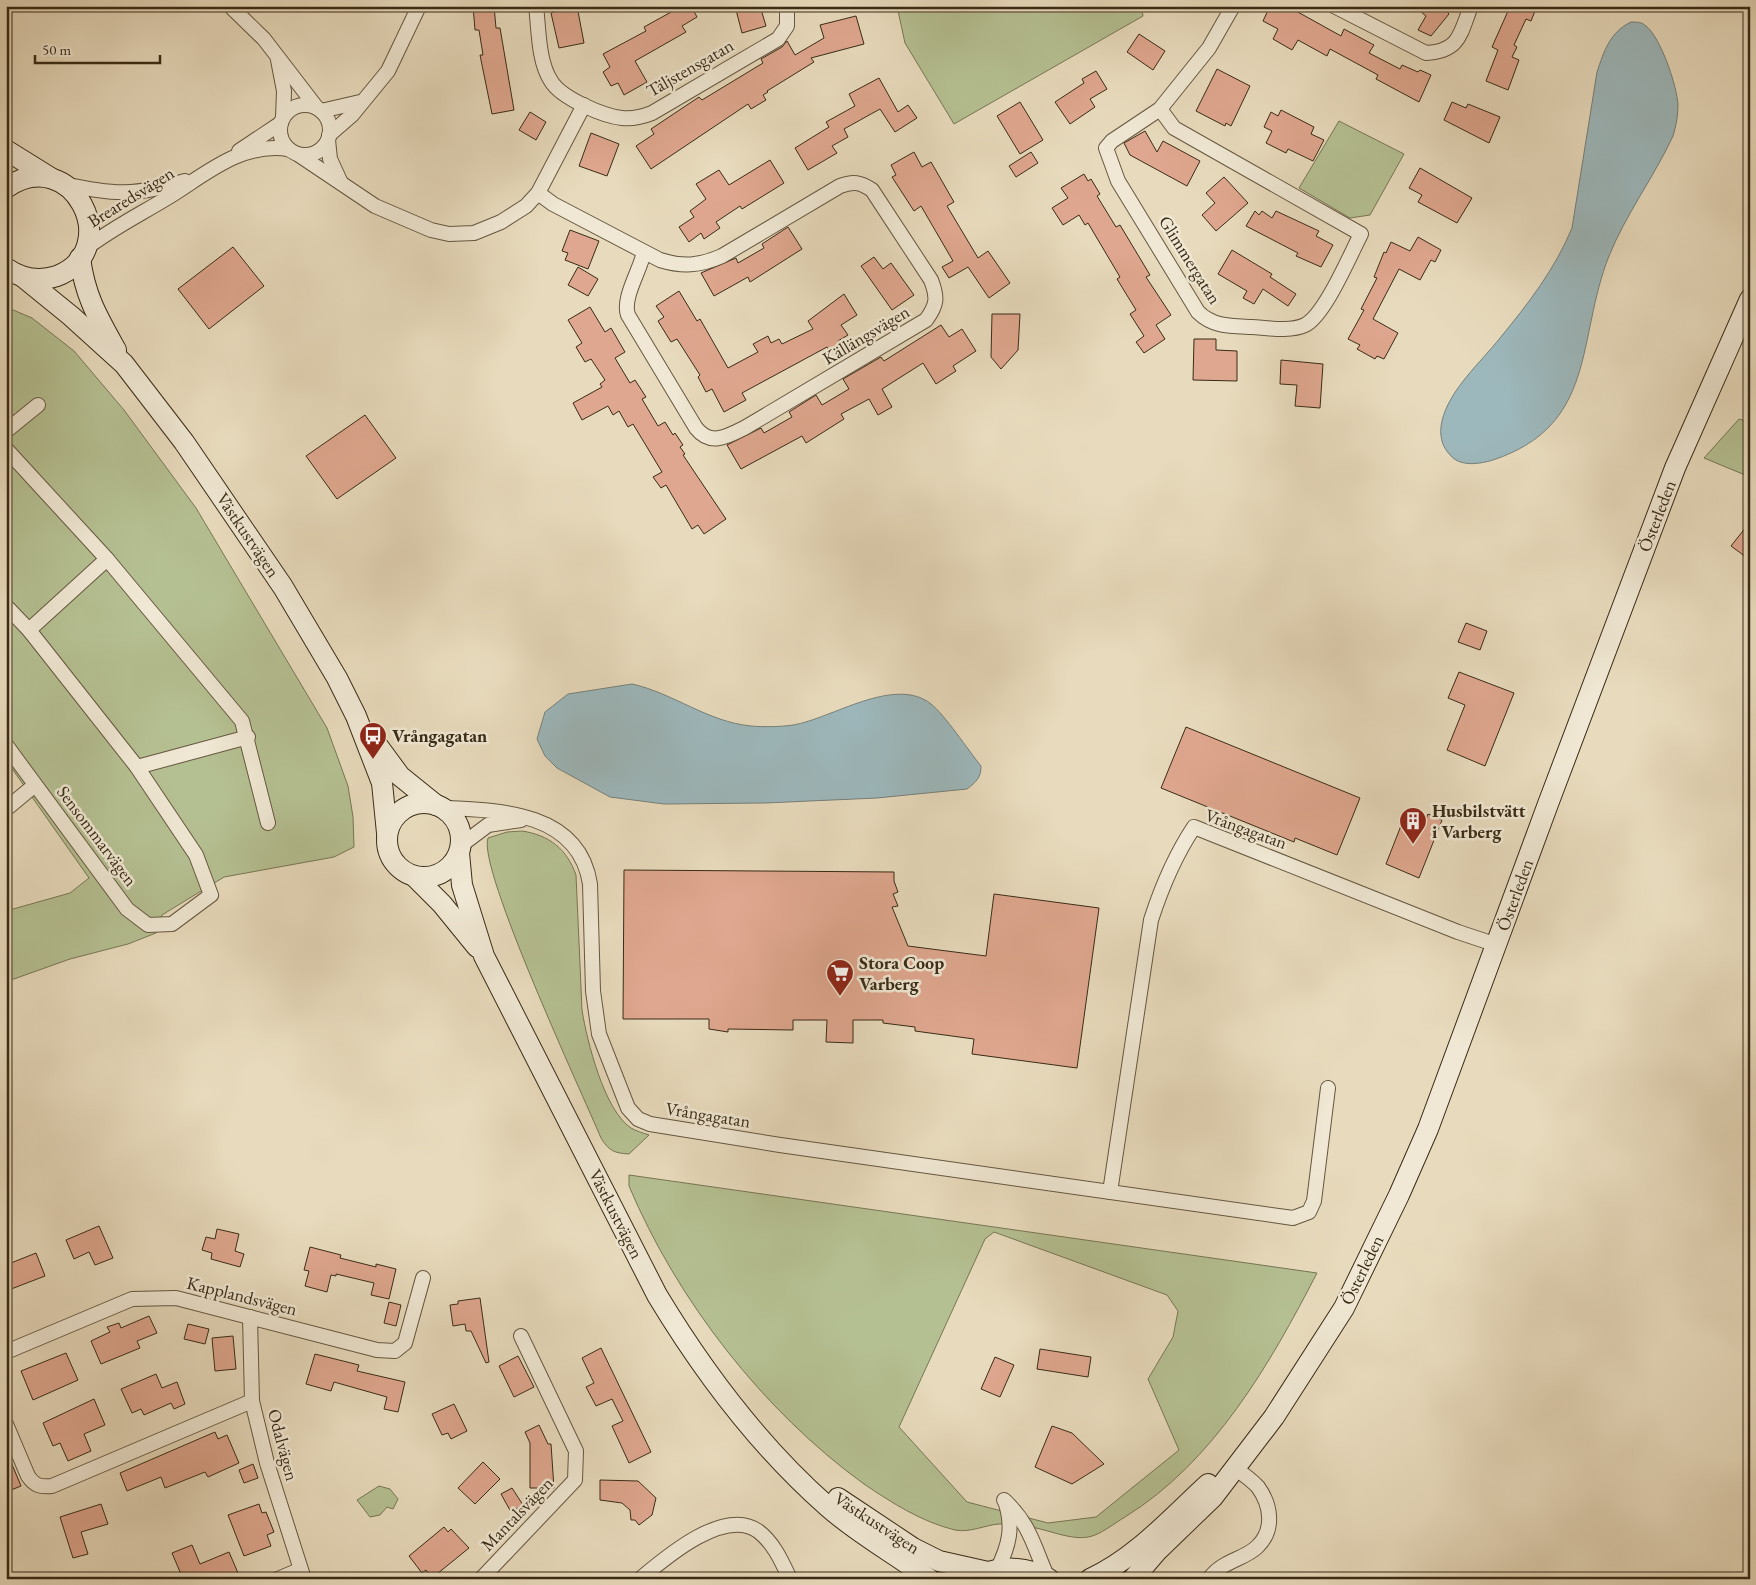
<svg xmlns="http://www.w3.org/2000/svg" width="1756" height="1585" font-family="'EB Garamond',serif">
  <style>
    .green { fill: #b5c092; stroke: #777654; fill-rule: evenodd }
    .water { fill: #9db8bc; stroke: #75807a }
    .building { fill: #dfa78f; stroke: #392b16 }
    .lines { fill: none; stroke-linecap: round; stroke-linejoin: round }
    .street-casing { stroke: #655740; stroke-width: 16 }
    .secondary-casing { stroke: #392b16; stroke-width: 22 }
    .street { stroke: #f0e8d4; stroke-width: 14 }
    .secondary { stroke: #f0e8d4; stroke-width: 20 }
    .labels { text-anchor: middle; stroke-width: 5; stroke-linejoin: round; paint-order: stroke }
    .street-label { font-size: 18px; fill: #392b16; stroke: #f0e8d4 }
    .poi-label { font-size: 18px; font-weight: bold; fill: #392b16; stroke: #f0e8d4; text-anchor: start }
  </style>
  <rect width="100%" height="100%" fill="#e8dbbd"/>
  <filter id="stains"><feTurbulence type="fractalNoise" baseFrequency=".004" numOctaves="4"/><feColorMatrix values="0 0 0 0 .2 0 0 0 0 .09 0 0 0 0 .02 0 0 0 .5 -.17"/></filter>
  <radialGradient id="worn" r=".72"><stop offset=".6" stop-color="#630" stop-opacity="0"/><stop offset="1" stop-color="#630" stop-opacity=".3"/></radialGradient>
  <g class="green">
    <polygon points="897,6 1141,6 1143,16 954,124 905,43"/>
    <polygon points="1339,121 1404,154 1370,215 1350,218 1299,188"/>
    <polygon points="6,307 32,318 74,351 124,410 196,508 327,728 348,786 353,817 354,847 334,857 224,877 162,915 156,933 128,944 70,959 11,980 6,979 6,911 70,893 89,878 6,760"/>
    <polygon points="1739,419 1750,422 1750,477 1704,458"/>
    <path d="M522,831C549,835 567,849 576,875L582,1010C587,1041 604,1110 631,1128C636,1131 643,1133 649,1135L629,1154C614,1153 609,1151 601,1138C583,1095 477,868 488,838L507,832Z"/>
    <path d="M629,1175L1317,1273C1270,1364 1214,1462 1125,1517C1115,1523 1105,1531 1095,1535C1074,1544 1045,1527 1023,1526C1015,1525 1007,1523 999,1524C985,1525 970,1533 955,1530C922,1522 892,1503 864,1484C763,1411 677,1300 629,1186ZM994,1232L1167,1295L1178,1311L1173,1337L1148,1379L1179,1450L1096,1517L1048,1523L967,1502L899,1427L985,1239Z"/>
    <polygon points="379,1486 390,1489 398,1499 393,1509 387,1507 380,1515 370,1517 357,1500"/>
  </g>
  <g class="water">
    <path d="M1631,22C1637,22 1642,22 1646,26C1661,38 1677,86 1678,105C1678,116 1676,126 1673,136C1654,177 1626,214 1609,256C1576,339 1598,425 1493,460C1480,464 1461,467 1451,456C1441,446 1439,434 1442,421C1449,390 1481,362 1500,338C1528,304 1555,269 1572,228L1597,72C1604,51 1610,32 1631,22Z"/>
    <path d="M632,684C673,693 708,722 751,726C763,727 780,727 793,725C831,719 895,675 931,704C945,715 968,750 981,766C981,778 976,782 967,789L877,798L765,803L664,804L610,797L557,768L545,756L537,739L545,712L568,694Z"/>
  </g>
  <g class="building">
    <polygon points="473,6 494,6 496,28 500,28 514,110 492,114 480,55 483,55 479,30 475,30"/>
    <polygon points="552,6 577,6 584,43 559,48 551,13 554,12"/>
    <polygon points="682,6 691,6 697,17 682,26 686,32 635,61 647,82 624,95 618,83 611,86 603,72 610,67 603,54 646,31 644,27"/>
    <polygon points="735,6 760,6 766,26 742,33"/>
    <polygon points="1270,6 1287,6 1341,36 1344,29 1374,45 1369,53 1400,69 1402,65 1418,72 1420,70 1431,75 1419,102 1376,79 1378,75 1330,49 1327,56 1298,40 1292,50 1273,39 1278,29 1263,21"/>
    <polygon points="1414,6 1442,6 1449,14 1431,36 1418,30 1426,16"/>
    <polygon points="1496,6 1537,6 1531,21 1526,19 1514,45 1517,47 1512,57 1519,60 1508,90 1486,81 1498,50 1492,47 1508,11"/>
    <polygon points="856,16 864,44 811,58 814,62 767,91 768,92 763,95 766,100 751,109 748,104 651,169 636,146 654,134 651,129 699,97 702,100 763,63 761,59 782,47 787,41 795,55 824,38 820,25"/>
    <polygon points="1139,34 1165,51 1153,70 1127,52"/>
    <polygon points="1217,69 1250,86 1231,126 1226,123 1225,126 1196,111"/>
    <polygon points="1096,71 1107,89 1090,99 1095,107 1070,124 1055,102 1084,83 1082,79"/>
    <polygon points="879,78 898,112 908,105 917,118 895,132 880,109 844,129 848,137 832,146 837,153 808,170 795,148 829,127 826,122 855,106 849,94"/>
    <polygon points="1020,102 1043,140 1020,154 997,116"/>
    <polygon points="1452,102 1466,108 1468,104 1500,117 1489,143 1444,120"/>
    <polygon points="1281,110 1314,127 1311,134 1324,140 1313,161 1288,149 1286,153 1266,143 1272,131 1264,127 1271,112 1278,116"/>
    <polygon points="530,112 546,122 536,140 519,130"/>
    <polygon points="1145,131 1157,152 1163,141 1200,161 1187,186 1130,155 1124,143"/>
    <polygon points="591,133 619,144 607,176 579,166"/>
    <polygon points="914,152 922,167 931,162 954,202 947,206 978,258 988,251 1010,283 989,298 968,267 949,278 942,267 953,261 921,206 914,211 892,177 896,175 891,165"/>
    <polygon points="1031,152 1038,163 1016,177 1009,166"/>
    <polygon points="770,160 784,183 742,209 740,206 716,222 720,228 704,239 701,233 689,242 679,227 694,217 690,211 706,199 696,184 719,170 729,185"/>
    <polygon points="1420,168 1472,198 1457,223 1418,202 1422,195 1409,188"/>
    <polygon points="1084,174 1088,181 1091,179 1100,194 1097,196 1116,227 1120,225 1150,275 1146,277 1171,315 1156,325 1165,339 1144,353 1136,342 1144,336 1130,314 1136,310 1117,279 1120,277 1088,223 1085,225 1079,215 1063,225 1052,208 1068,198 1061,188"/>
    <polygon points="1224,177 1248,203 1216,231 1202,215 1215,203 1206,193"/>
    <polygon points="1255,211 1259,215 1262,211 1272,218 1276,211 1319,231 1316,236 1333,245 1321,267 1296,256 1298,253 1246,226"/>
    <polygon points="788,227 802,249 750,282 748,277 714,296 701,273 736,258 738,263 764,248 762,244"/>
    <polygon points="570,230 599,241 588,269 565,260 568,253 562,251"/>
    <polygon points="1418,237 1441,250 1435,262 1431,260 1420,280 1399,269 1373,319 1398,333 1384,359 1377,356 1375,359 1357,349 1360,345 1348,339 1364,310 1361,309 1377,278 1374,277 1384,252 1386,253 1391,242 1410,251"/>
    <polygon points="233,247 264,286 209,329 178,289"/>
    <polygon points="1232,250 1272,274 1270,277 1296,294 1288,306 1263,289 1254,304 1243,298 1247,291 1218,274"/>
    <polygon points="874,257 883,269 891,263 914,295 892,310 861,266"/>
    <polygon points="578,267 598,279 588,296 568,285"/>
    <polygon points="679,291 697,321 700,319 728,368 758,352 753,344 768,336 771,343 779,339 782,344 813,329 808,321 844,294 857,315 841,325 848,335 838,341 840,345 830,352 827,347 742,393 746,400 724,412 712,389 706,392 698,377 700,375 677,339 671,342 658,321 664,317 656,306"/>
    <polygon points="590,307 605,332 611,328 625,352 615,358 630,383 635,380 646,397 642,399 658,426 665,422 673,435 675,433 683,445 680,447 685,454 683,455 726,519 704,534 698,525 692,529 666,485 661,488 653,477 662,472 633,424 628,427 619,411 613,415 608,406 582,420 573,403 602,387 600,384 605,380 591,359 585,362 576,347 582,343 568,320"/>
    <polygon points="992,314 1020,314 1018,350 1001,369 991,357"/>
    <polygon points="941,325 949,337 962,329 976,351 953,366 956,371 936,384 923,363 882,389 892,407 878,415 869,399 841,414 844,419 806,443 802,436 741,469 727,445 761,428 764,433 792,417 789,412 816,395 822,405 849,389 843,379 881,357 884,361"/>
    <polygon points="1194,339 1216,339 1216,350 1237,351 1237,381 1193,380"/>
    <polygon points="1281,360 1323,364 1320,408 1295,406 1297,385 1280,384"/>
    <polygon points="365,415 396,458 337,499 306,456"/>
    <polygon points="1750,522 1750,560 1731,546"/>
    <polygon points="1466,623 1487,631 1480,650 1458,642"/>
    <polygon points="1459,672 1514,693 1485,766 1447,750 1465,705 1448,698"/>
    <polygon points="1186,727 1360,798 1337,855 1295,838 1294,842 1161,788"/>
    <polygon points="1428,814 1442,820 1419,878 1386,864 1404,818 1423,826"/>
    <polygon points="624,870 894,872 894,881 898,892 893,894 898,906 892,907 908,946 986,956 994,894 1099,908 1077,1068 972,1054 974,1039 915,1031 915,1027 883,1023 883,1020 853,1020 853,1043 826,1042 827,1020 793,1020 793,1030 728,1029 728,1032 709,1029 709,1019 623,1019"/>
    <polygon points="99,1226 113,1258 95,1265 89,1252 74,1259 66,1240"/>
    <polygon points="217,1229 239,1234 235,1251 244,1254 240,1267 211,1259 212,1253 202,1250 206,1237 215,1239"/>
    <polygon points="310,1247 341,1255 340,1258 376,1267 376,1264 396,1269 389,1299 371,1295 374,1283 336,1274 336,1276 331,1275 327,1292 305,1286 309,1271 304,1270"/>
    <polygon points="36,1253 45,1276 6,1291 6,1265"/>
    <polygon points="480,1298 489,1362 486,1363 471,1331 466,1331 465,1324 453,1326 450,1305 458,1304 458,1301"/>
    <polygon points="389,1302 401,1305 396,1326 384,1323"/>
    <polygon points="149,1316 157,1333 137,1341 140,1348 101,1364 91,1341 110,1332 107,1327 119,1323 121,1328"/>
    <polygon points="188,1324 209,1329 205,1344 184,1339"/>
    <polygon points="233,1336 236,1369 215,1371 212,1338"/>
    <polygon points="601,1348 651,1452 629,1463 612,1426 623,1421 612,1399 596,1406 586,1387 594,1383 582,1358"/>
    <polygon points="1040,1349 1091,1357 1088,1377 1037,1369"/>
    <polygon points="66,1353 78,1380 33,1400 21,1371"/>
    <polygon points="315,1354 359,1365 357,1371 405,1382 398,1412 384,1409 387,1397 334,1382 331,1391 306,1384"/>
    <polygon points="518,1356 534,1387 514,1397 499,1366"/>
    <polygon points="995,1357 1014,1365 1000,1397 981,1389"/>
    <polygon points="156,1374 162,1388 177,1382 185,1404 174,1409 171,1403 144,1415 141,1409 132,1413 121,1389"/>
    <polygon points="94,1399 105,1425 84,1434 91,1451 68,1461 60,1443 53,1446 43,1423"/>
    <polygon points="454,1404 467,1431 451,1439 448,1433 442,1435 432,1414"/>
    <polygon points="539,1425 548,1444 551,1444 554,1488 530,1488 530,1443 525,1432"/>
    <polygon points="1052,1426 1072,1433 1104,1464 1072,1484 1035,1467"/>
    <polygon points="215,1432 218,1439 227,1435 239,1463 208,1477 205,1472 165,1488 161,1477 127,1491 120,1473"/>
    <polygon points="6,1450 21,1486 6,1492"/>
    <polygon points="483,1462 500,1479 475,1504 458,1488"/>
    <polygon points="253,1464 258,1478 244,1483 239,1470"/>
    <polygon points="600,1480 638,1481 656,1498 652,1515 639,1525 635,1520 631,1520 630,1510 622,1503 600,1500"/>
    <polygon points="512,1488 523,1505 511,1512 501,1494"/>
    <polygon points="101,1504 108,1524 81,1532 88,1554 73,1558 60,1517"/>
    <polygon points="259,1504 262,1513 266,1512 274,1532 267,1535 271,1546 244,1556 228,1515"/>
    <polygon points="444,1527 448,1532 451,1529 469,1548 432,1578 426,1570 422,1573 409,1556"/>
    <polygon points="192,1545 200,1564 229,1552 238,1573 224,1579 183,1579 172,1553"/>
  </g>
  <g class="lines">
    <defs>
      <g id="street">
        <polyline points="230,6 264,39 317,108"/>
        <path d="M536,6C539,30 538,61 551,81C561,98 603,116 622,118C632,119 642,117 652,113L778,39L787,26V6"/>
        <path d="M1334,6L1426,53C1460,51 1460,34 1471,6"/>
        <polyline points="278,60 284,91 283,118"/>
        <circle cx="305" cy="130" r="25"/>
        <path d="M1160,109L1112,141L1106,148L1118,181L1198,312C1213,327 1231,326 1252,327C1268,328 1290,332 1305,325C1325,315 1350,255 1361,234L1174,128L1160,109L1209,48L1233,6"/>
        <polyline points="321,111 360,102"/>
        <polyline points="329,135 352,115 388,71 419,6"/>
        <polyline points="328,140 330,159 341,183"/>
        <polyline points="239,151 281,123"/>
        <polyline points="299,155 375,206 431,230 449,234 474,233 501,222 526,206 538,193 584,105"/>
        <path d="M65,184C113,195 136,196 185,181"/>
        <path d="M538,193L553,204L660,260C683,267 699,266 722,256L840,186C853,181 860,182 872,190L931,280C938,298 937,305 926,320L746,427C728,436 711,447 696,428L628,315C622,298 640,271 644,252"/>
        <path d="M85,249C111,229 139,215 167,198C205,175 240,142 288,149"/>
        <polyline points="6,431 38,405"/>
        <polyline points="6,449 107,559 242,721 268,823"/>
        <polyline points="6,606 29,630 137,767 196,855 211,895 172,924 148,925 127,909 6,745"/>
        <polyline points="29,630 107,559"/>
        <polyline points="137,767 248,737"/>
        <path d="M443,808C500,810 579,812 590,884L593,991L599,1034L628,1108L638,1119L650,1124L780,1145L1293,1218L1309,1212L1314,1201L1328,1088"/>
        <polyline points="6,809 35,785"/>
        <polyline points="460,846 488,825 521,820"/>
        <path d="M1110,1192L1151,920C1162,886 1174,857 1194,827L1458,932L1497,945"/>
        <polyline points="250,1317 252,1401 267,1463 304,1579"/>
        <polyline points="6,1352 132,1299 176,1298 377,1350 395,1351 405,1343 423,1278"/>
        <path d="M6,1424L28,1476C35,1486 40,1487 52,1486L252,1401"/>
        <path d="M1004,1500C1031,1525 1034,1548 1048,1578"/>
        <path d="M997,1570C1009,1546 1014,1527 1005,1501"/>
        <polyline points="278,1579 299,1570"/>
        <polyline points="481,1579 575,1480 576,1451 521,1336"/>
        <path d="M640,1579C665,1558 724,1507 758,1531C774,1543 782,1562 790,1579"/>
        <path d="M1209,1579C1223,1560 1243,1560 1257,1547C1275,1530 1271,1505 1258,1487C1251,1479 1241,1473 1234,1467"/>
      </g>
      <g id="secondary">
        <polyline points="6,150 51,178"/>
        <path d="M6,188C72,142 126,249 57,276C39,282 22,279 6,268"/>
        <path d="M80,258C85,296 97,316 116,350"/>
        <polyline points="23,277 71,316 124,364 184,442 283,587 337,678 356,716 382,783 387,833"/>
        <polyline points="372,738 400,776 436,805"/>
        <circle cx="424" cy="840" r="37"/>
        <path d="M459,853L462,885L484,956L657,1295C704,1373 758,1445 827,1506C858,1534 896,1554 929,1579"/>
        <polyline points="414,876 442,904 477,947"/>
        <polyline points="838,1498 913,1548 939,1561 988,1572"/>
        <path d="M977,1577C1000,1565 1026,1566 1049,1579"/>
        <path d="M1090,1579C1136,1558 1171,1518 1208,1484"/>
        <polyline points="1133,1579 1157,1551 1213,1497 1274,1417 1344,1308 1399,1195 1428,1129 1548,804 1675,468 1750,299"/>
      </g>
    </defs>
    <use href="#street" class="street-casing"/>
    <use href="#secondary" class="secondary-casing"/>
    <use href="#street" class="street"/>
    <use href="#secondary" class="secondary"/>
  </g>
  <defs>
    <symbol id="bus-pin" viewBox="-11 -11 22 30"><path d="M0 17L-7.5 6A9.5 9.5 0 1 1 7.5 6Z" fill="#8f2418" stroke="#f0e8d4"/><path d="M-5-6H5V4H4V6H2V4H-2V6H-4V4H-5ZM-3.5-4V0h7V-4ZM-3.5 1.2v1.5H-2V1.2ZM2 1.2v1.5H3.5V1.2Z" fill="#fff"/></symbol>
    <symbol id="building-pin" viewBox="-11 -11 22 30"><path d="M0 17L-7.5 6A9.5 9.5 0 1 1 7.5 6Z" fill="#8f2418" stroke="#f0e8d4"/><path d="M-4-6H4V6H1V3H-1V6H-4ZM-2.5-4.3h1.7v1.8h-1.7ZM.8-4.3h1.7v1.8H.8ZM-2.5-1h1.7V.8h-1.7ZM.8-1h1.7V.8H.8Z" fill="#fff"/></symbol>
    <symbol id="supermarket-pin" viewBox="-11 -11 22 30"><path d="M0 17L-7.5 6A9.5 9.5 0 1 1 7.5 6Z" fill="#8f2418" stroke="#f0e8d4"/><path d="M-6-5.5h2.5l.6 2H6L4.5 2H-2.5L-4.4-4H-6ZM-1.5 3.2a1.3 1.3 0 1 0 .1 0ZM3 3.2a1.3 1.3 0 1 0 .1 0Z" fill="#fff"/></symbol>
  </defs>
  <g fill-rule="evenodd">
    <use href="#bus-pin" x="357" y="720" width="32" height="43"/>
    <use href="#building-pin" x="1397" y="805" width="32" height="43"/>
    <use href="#supermarket-pin" x="824" y="957" width="32" height="43"/>
  </g>
  <g class="labels">
    <g class="street-label">
      <text transform="translate(690 68) rotate(-30)" y="6">Täljstensgatan</text>
      <text transform="translate(131 197) rotate(-32)" y="6">Brearedsvägen</text>
      <text transform="translate(1190 260) rotate(58)" y="6">Glimmergatan</text>
      <text transform="translate(866 335) rotate(-31)" y="6">Källängsvägen</text>
      <text transform="translate(1657 516) rotate(-69)" y="6">Österleden</text>
      <text transform="translate(248 535) rotate(56)" y="6">Västkustvägen</text>
      <text transform="translate(1246 829) rotate(20)" y="6">Vrångagatan</text>
      <text transform="translate(97 836) rotate(53)" y="6">Sensommarvägen</text>
      <text transform="translate(1515 895) rotate(-70)" y="6">Österleden</text>
      <text transform="translate(708 1115) rotate(9)" y="6">Vrångagatan</text>
      <text transform="translate(616 1214) rotate(63)" y="6">Västkustvägen</text>
      <text transform="translate(1362 1270) rotate(-64)" y="6">Österleden</text>
      <text transform="translate(242 1296) rotate(14)" y="6">Kapplandsvägen</text>
      <text transform="translate(283 1445) rotate(75)" y="6">Odalvägen</text>
      <text transform="translate(517 1514) rotate(-46)" y="6">Mantalsvägen</text>
      <text transform="translate(877 1523) rotate(33)" y="6">Västkustvägen</text>
    </g>
    <g class="poi-label">
      <text x="392" y="742">Vrångagatan</text>
      <text x="1432" y="817">Husbilstvätt<tspan x="1432" dy="21">i Varberg</tspan></text>
      <text x="859" y="969">Stora Coop<tspan x="859" dy="21">Varberg</tspan></text>
    </g>
  </g>
  <rect width="1756" height="1585" fill="none" stroke="#e8dbbd" stroke-width="25"/>
  <rect x="8" y="8" width="1741" height="1570" fill="none" stroke="#392b16" stroke-width="2.5"/>
  <rect x="12" y="12" width="1731" height="1560" fill="none" stroke="#392b16"/>
  <path d="M35 55v8h125v-8" fill="none" stroke="#392b16" stroke-width="2.5"/>
  <text x="42" y="55" font-size="15" fill="#392b16" stroke="#f0e8d4" stroke-width="4" paint-order="stroke">50 m</text>
  <rect width="100%" height="100%" filter="url(#stains)"/>
  <rect width="100%" height="100%" fill="url(#worn)"/>
</svg>
